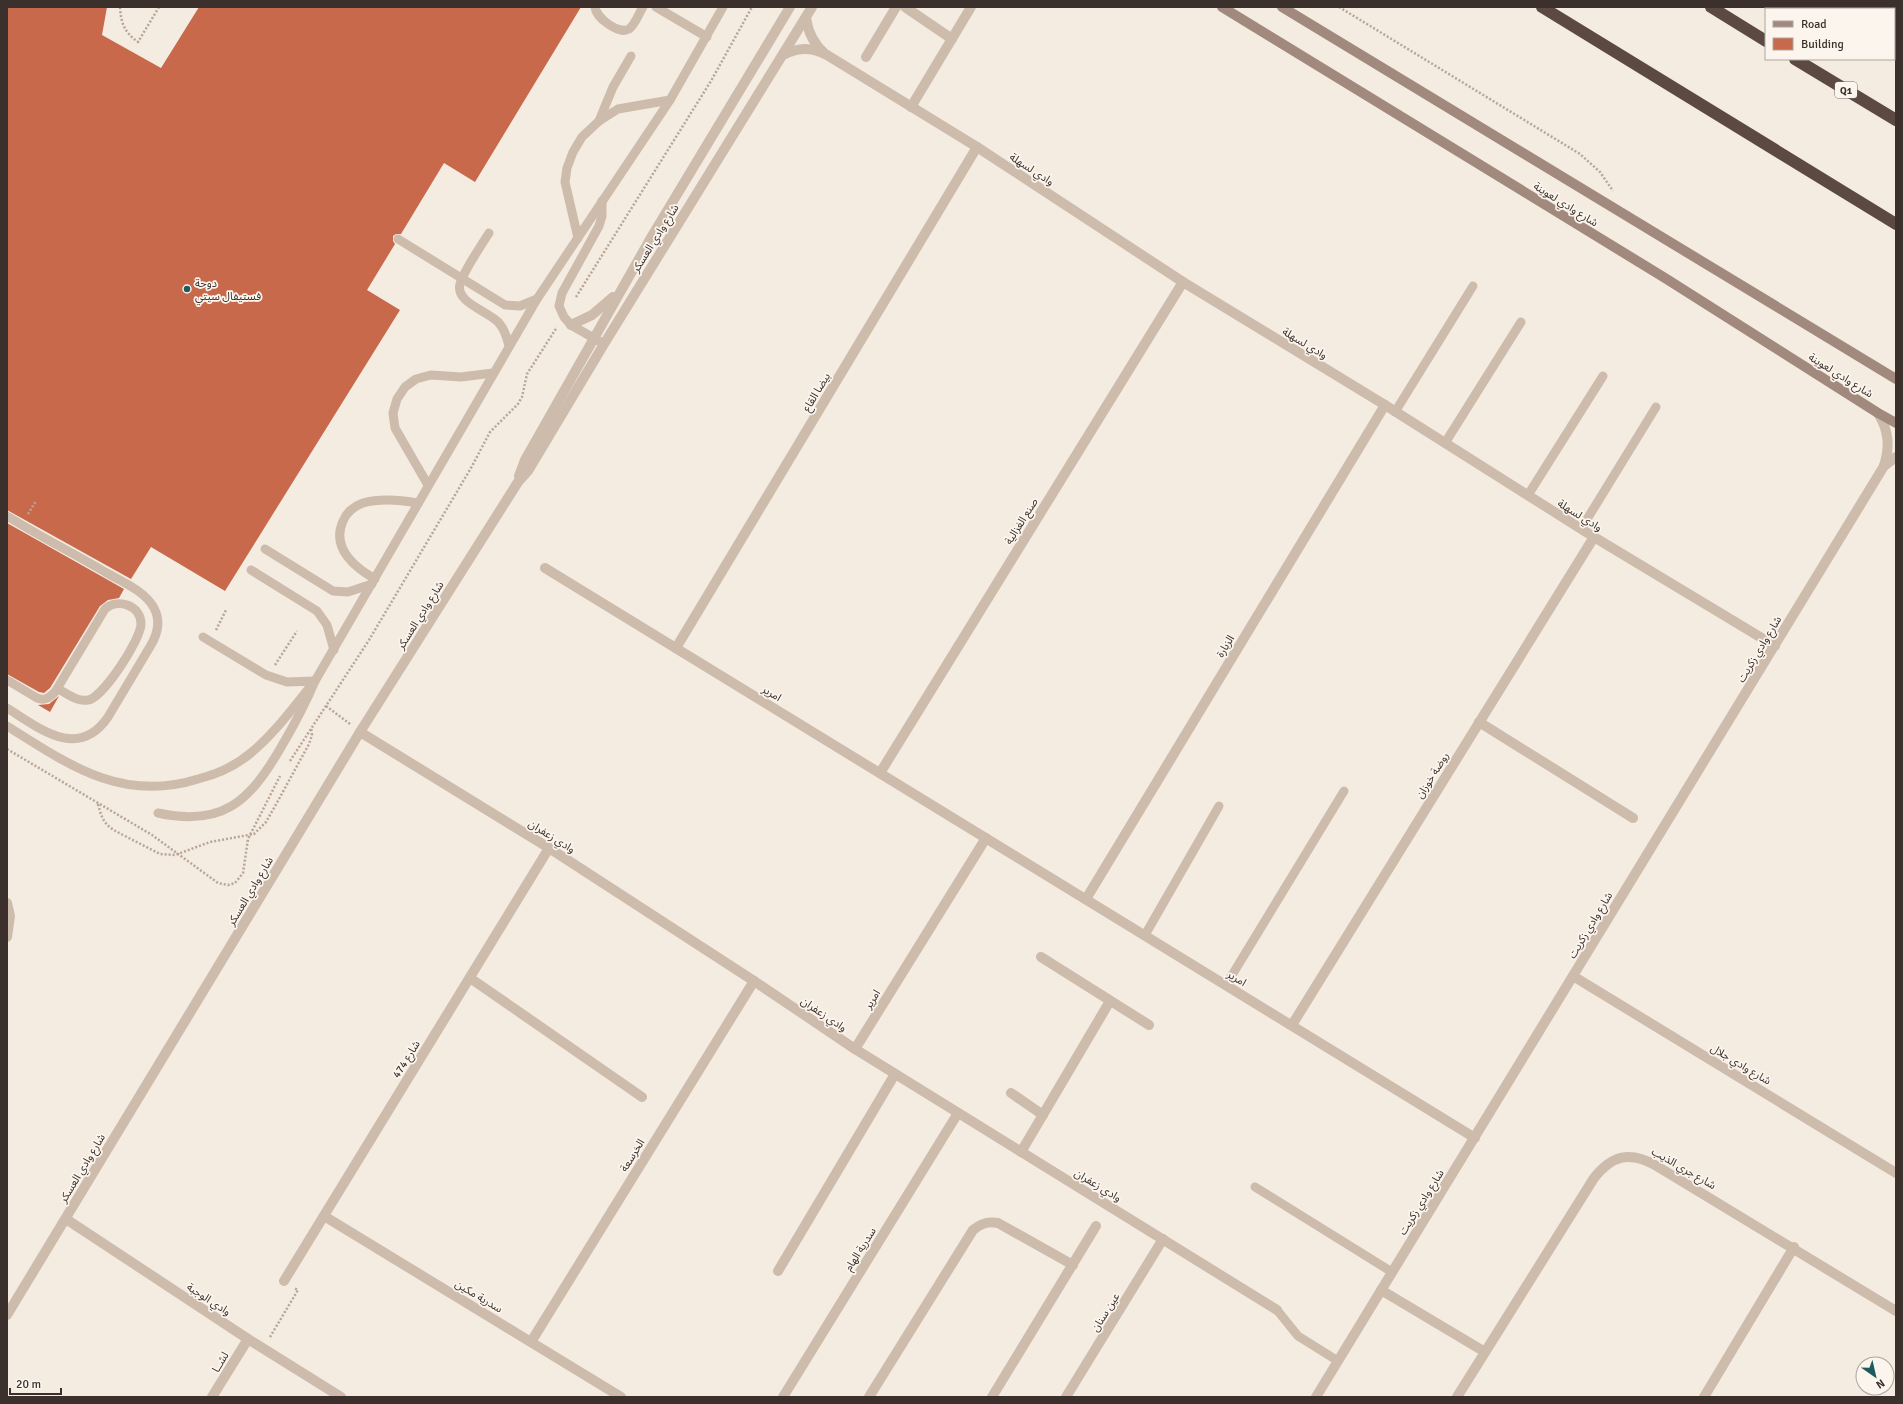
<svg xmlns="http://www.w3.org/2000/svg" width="1903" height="1404" font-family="Signika,'Noto Sans Arabic',sans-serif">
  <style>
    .building { fill: #c8694b }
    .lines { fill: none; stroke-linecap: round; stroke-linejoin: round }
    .path { stroke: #b9a596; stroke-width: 2.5; stroke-dasharray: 2 2; stroke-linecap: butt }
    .service { stroke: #cdbbac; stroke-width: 9 }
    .minor { stroke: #cdbbac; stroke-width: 10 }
    .secondary { stroke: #a18a7d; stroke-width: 10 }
    .motorway { stroke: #5c4a42; stroke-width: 12 }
    .path-bridge { stroke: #b9a596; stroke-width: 2.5; stroke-dasharray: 2 2; stroke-linecap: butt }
    .poi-dot { fill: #1f5a5e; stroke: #fbf5ee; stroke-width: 1.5 }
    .labels { text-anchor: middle; stroke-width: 3.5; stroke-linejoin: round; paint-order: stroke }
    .shield { fill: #fbf5ee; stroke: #756b66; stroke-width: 1 }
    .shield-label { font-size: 10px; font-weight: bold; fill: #3b302b }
    .street-label { font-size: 11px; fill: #3b302b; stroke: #fbf5ee }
    .poi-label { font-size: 11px; fill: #3b302b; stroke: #fbf5ee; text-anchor: start }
  </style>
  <rect width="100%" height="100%" fill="#f4ebe1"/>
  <g class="building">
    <polygon points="7,7 107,7 102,35 161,68 199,7 581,7 475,182 444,163 401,234 396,234 393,236 393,241 395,244 367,290 400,310 225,591 151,547 131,579 7,510"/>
    <polygon points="7,523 124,589 119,598 108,600 100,606 50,688 44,693 39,692 7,674"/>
    <polygon points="59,696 50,712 38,705 49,704"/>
  </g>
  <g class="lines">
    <g class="path">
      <path d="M120,7C121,23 124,32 138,42L159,7"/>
      <polyline points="1339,7 1580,154 1600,172 1613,191"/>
      <polyline points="576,297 711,81 752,7"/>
      <polyline points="28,514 36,501"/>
      <polyline points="216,630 226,610"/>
      <polyline points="275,665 297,631"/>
      <polyline points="326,706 350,724"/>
      <polyline points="7,749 152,835 218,883 228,885 235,883 243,873 248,839 280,776"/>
      <polyline points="290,761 369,640 471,468 490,432 518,404 522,397 527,374 557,327"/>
      <polyline points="279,799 309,744 312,735 311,728"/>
      <path d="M98,804C103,824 107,827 125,836"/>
      <polyline points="270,1337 298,1290 294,1288"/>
    </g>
    <g class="service">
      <path d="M595,7C596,18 619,35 629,29C635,25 639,13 643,7"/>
      <polyline points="656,7 707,37"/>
      <polyline points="599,121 613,87 631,56"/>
      <polyline points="602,201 602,216 599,226 562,293 559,306 564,317 571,325 604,344"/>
      <path d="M489,233C481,246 464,270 460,284C455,303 489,311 499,323C505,330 507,337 509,346"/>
      <polyline points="578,238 565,182 567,168 573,152 582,137 599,121 618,109 670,100"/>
      <polyline points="398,239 505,305 520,306 537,299"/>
      <polyline points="1395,412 1473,286"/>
      <polyline points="1445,443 1521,322"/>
      <polyline points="428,485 395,428 393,413 397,399 405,387 416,379 431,375 461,377 493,373"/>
      <polyline points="1528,495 1603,376"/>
      <path d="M7,516C39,536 73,553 105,572C121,581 145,591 154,608C161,621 158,633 151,645L108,717C78,761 39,728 7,708"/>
      <polyline points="1581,529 1656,407"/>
      <polyline points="265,549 333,591 348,592 372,584"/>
      <polyline points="251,570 317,611 327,625 334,650"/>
      <path d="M375,579C354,567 331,548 343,521C346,513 354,506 363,503C380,498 401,500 418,503"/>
      <path d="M7,680L37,698C45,701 49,698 55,692L105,609C118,598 141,605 141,624C141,639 103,698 88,700C78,702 69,695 60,690"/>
      <path d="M7,726C69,765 122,803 198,779C218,774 237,765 252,752C276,732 295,705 315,681L537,299L670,100L723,7"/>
      <path d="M158,813C222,827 249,802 280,749C293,727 305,705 315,681L287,682L266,675L203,637"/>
      <polyline points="1145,935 1219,806"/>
      <polyline points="1226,985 1344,791"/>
      <polyline points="1255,1187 1392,1272"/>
      <polyline points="1277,1310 1298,1336 1338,1361"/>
    </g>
    <g class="minor">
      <polyline points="905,7 952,39"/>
      <path d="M806,18C808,32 813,43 824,53"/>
      <path d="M783,55C799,47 811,47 827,55L977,147L1183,282L1385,405L1594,537L1775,646"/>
      <polyline points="866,57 896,7"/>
      <polyline points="911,107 971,7"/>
      <polyline points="571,325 592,315 613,297"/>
      <polyline points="1884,466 1896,457"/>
      <polyline points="519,476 525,460 652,236 790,7"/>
      <polyline points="545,568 1475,1138"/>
      <polyline points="676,648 977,147"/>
      <polyline points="1479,722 1633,818"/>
      <polyline points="360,732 549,848 754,981 855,1049 1277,1310"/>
      <polyline points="880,773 1183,282"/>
      <polyline points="1086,899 1385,405"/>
      <polyline points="7,903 10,916 7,937"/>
      <polyline points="1041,957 1149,1025"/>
      <polyline points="1573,976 1896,1173"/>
      <polyline points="470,978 642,1097"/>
      <polyline points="1292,1025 1594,537"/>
      <polyline points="855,1049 986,838"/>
      <polyline points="1011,1093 1043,1115"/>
      <polyline points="1021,1152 1110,1001"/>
      <polyline points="324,1216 621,1397"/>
      <polyline points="66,1219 248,1339 341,1397"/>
      <polyline points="778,1271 895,1074"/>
      <polyline points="284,1281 549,848"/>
      <polyline points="1381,1290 1485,1352"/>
      <polyline points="7,1315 360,732 518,482 528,471 604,344 812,7"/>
      <polyline points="531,1342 754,981"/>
      <polyline points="212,1397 248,1339"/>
      <polyline points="783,1397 958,1113"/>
      <path d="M869,1397L973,1230C981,1223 988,1221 998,1223L1073,1265"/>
      <polyline points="992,1397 1096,1226"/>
      <polyline points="1066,1397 1163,1239"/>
      <path d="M1316,1397L1884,466C1890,446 1889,431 1878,413"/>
      <path d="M1457,1397L1594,1178C1612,1155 1630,1151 1655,1165L1896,1311"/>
      <polyline points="1704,1397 1794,1247"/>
    </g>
    <g class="secondary">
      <polyline points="1222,7 1665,278 1878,413 1896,423"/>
      <polyline points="1282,7 1896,379"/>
    </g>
    <g class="motorway">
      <polyline points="1542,7 1896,224"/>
      <polyline points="1711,7 1766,41"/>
      <polyline points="1795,59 1896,120"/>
    </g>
    <polyline class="path-bridge" points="125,836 160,854 175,855 210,842 254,834 266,822 279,799"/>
  </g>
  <circle class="poi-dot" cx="187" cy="289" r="4"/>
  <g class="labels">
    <rect class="shield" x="1835" y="82" width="22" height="16" rx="3"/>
    <g class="shield-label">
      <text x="1846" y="94">Q1</text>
    </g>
    <g class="street-label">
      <text transform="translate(1032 169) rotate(33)" y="4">وادي لسهلة</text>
      <text transform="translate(1566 204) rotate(32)" y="4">شارع وادي لعوينة</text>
      <text transform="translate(655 238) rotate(-58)" y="4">شارع وادي العسكر</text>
      <text transform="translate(1305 343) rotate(31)" y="4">وادي لسهلة</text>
      <text transform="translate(1841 375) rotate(32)" y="4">شارع وادي لعوينة</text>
      <text transform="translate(816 392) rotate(-59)" y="4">بيضا القاع</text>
      <text transform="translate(1580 515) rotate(32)" y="4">وادي لسهلة</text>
      <text transform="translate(1021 521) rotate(-58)" y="4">صنع الغزالية</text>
      <text transform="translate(420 615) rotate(-58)" y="4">شارع وادي العسكر</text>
      <text transform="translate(1225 646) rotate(-59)" y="4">الزبارة</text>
      <text transform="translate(1759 649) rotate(-59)" y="4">شارع وادي زكريت</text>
      <text transform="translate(772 693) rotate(31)" y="4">امرير</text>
      <text transform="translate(1432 775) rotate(-58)" y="4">روضة خوزان</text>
      <text transform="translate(552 836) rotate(32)" y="4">وادي زعفران</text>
      <text transform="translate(250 891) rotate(-59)" y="4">شارع وادي العسكر</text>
      <text transform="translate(1590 925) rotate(-59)" y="4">شارع وادي زكريت</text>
      <text transform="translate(1237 978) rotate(31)" y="4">امرير</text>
      <text transform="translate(872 999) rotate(-58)" y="4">امرير</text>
      <text transform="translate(824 1014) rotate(34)" y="4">وادي زعفران</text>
      <text transform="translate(406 1059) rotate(-58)" y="4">شارع 474</text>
      <text transform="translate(1741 1064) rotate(31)" y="4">شارع وادي جلال</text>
      <text transform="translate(632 1155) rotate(-58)" y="4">الخرسعة</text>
      <text transform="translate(82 1168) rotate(-59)" y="4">شارع وادي العسكر</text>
      <text transform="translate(1684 1168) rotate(30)" y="4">شارع جري الذيب</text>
      <text transform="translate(1098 1185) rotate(31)" y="4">وادي زعفران</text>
      <text transform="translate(1421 1202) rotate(-58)" y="4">شارع وادي زكريت</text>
      <text transform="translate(860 1249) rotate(-58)" y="4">سدرية الهام</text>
      <text transform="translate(479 1296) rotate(31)" y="4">سدرية مكين</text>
      <text transform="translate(209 1299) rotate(33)" y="4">وادي الوجبة</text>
      <text transform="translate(1105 1312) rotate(-58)" y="4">عين سنان</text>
      <text transform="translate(220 1362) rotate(-59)" y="4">لشــا</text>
    </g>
    <g class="poi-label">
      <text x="195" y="287">دوحة<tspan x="195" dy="13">فستيفال سيتي</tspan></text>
    </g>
  </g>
  <rect width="1903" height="1404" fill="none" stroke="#3b302b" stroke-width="16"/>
  <rect x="1765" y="8" width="130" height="52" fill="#fbf5ee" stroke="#aea6a0"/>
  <rect x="1773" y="21" width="20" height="6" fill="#a18a7d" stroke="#aea6a0"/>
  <text x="1801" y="28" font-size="12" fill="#3b302b">Road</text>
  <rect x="1773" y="38" width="20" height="12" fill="#c8694b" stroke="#aea6a0"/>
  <text x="1801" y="48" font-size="12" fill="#3b302b">Building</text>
  <g transform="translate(1875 1376) rotate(146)"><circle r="19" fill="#fbf5ee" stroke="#aea6a0"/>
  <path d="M0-3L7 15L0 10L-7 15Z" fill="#1f5a5e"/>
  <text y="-6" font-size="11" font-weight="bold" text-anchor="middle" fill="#3b302b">N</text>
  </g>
  <path d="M10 1388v6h51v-6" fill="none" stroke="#3b302b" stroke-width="2"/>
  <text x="16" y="1388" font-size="12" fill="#3b302b" stroke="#fbf5ee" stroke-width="3" paint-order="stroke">20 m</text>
</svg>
